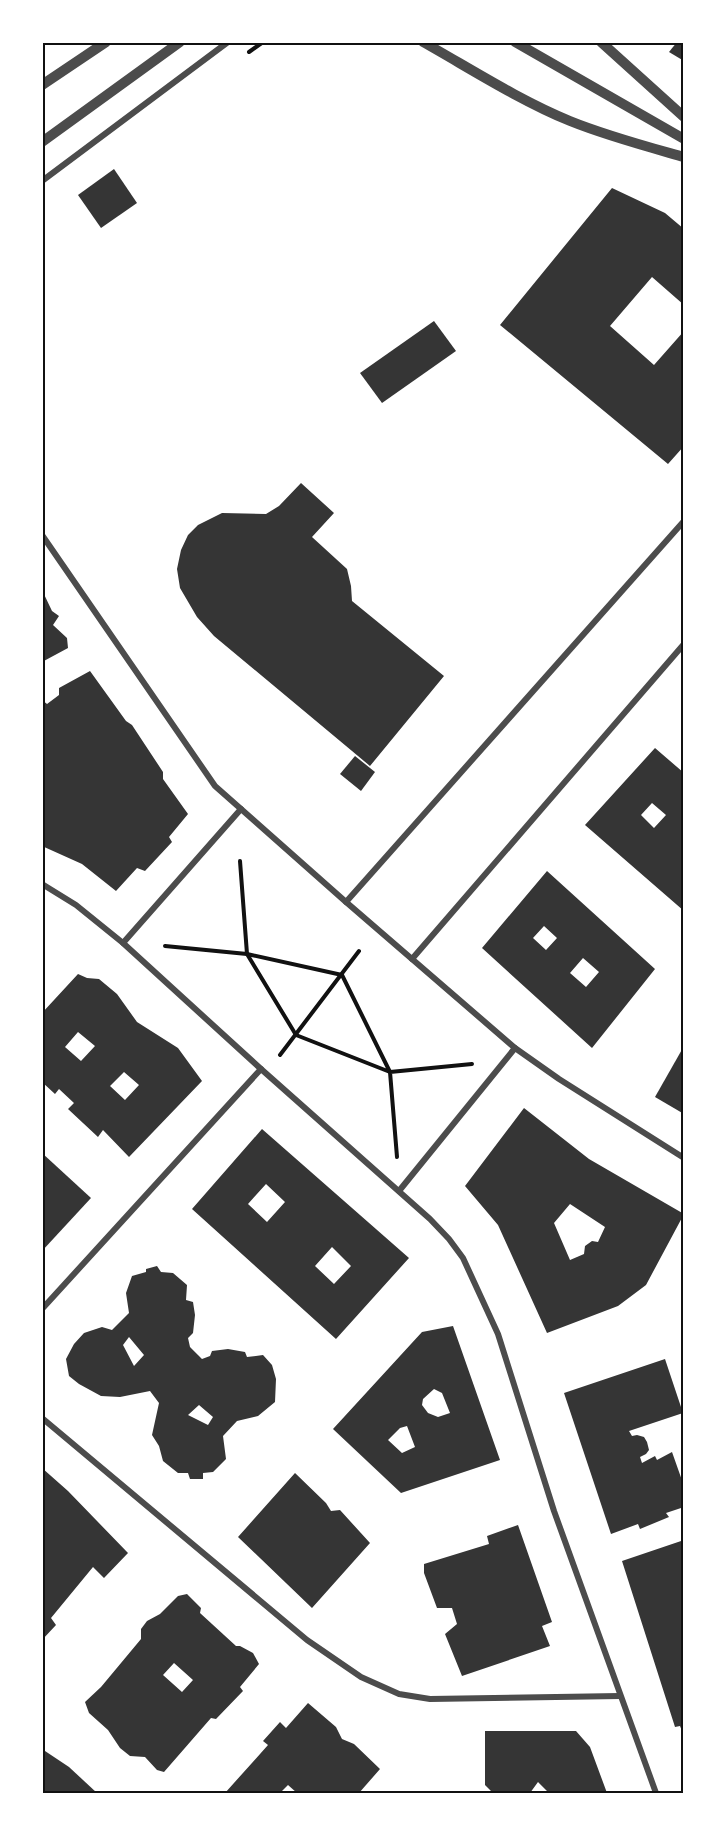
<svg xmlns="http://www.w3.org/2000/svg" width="726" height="1835" font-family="Arial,sans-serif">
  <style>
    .building { fill: #353535; fill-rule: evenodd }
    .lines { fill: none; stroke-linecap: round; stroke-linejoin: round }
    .path { stroke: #111; stroke-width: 4 }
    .minor { stroke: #4c4c4c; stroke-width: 6 }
    .tertiary { stroke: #4c4c4c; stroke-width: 10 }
    .neatline { fill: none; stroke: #111; stroke-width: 2 }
  </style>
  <rect width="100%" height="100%" fill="#fff"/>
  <g class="building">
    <polygon points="677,42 684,42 684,61 669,52"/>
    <polygon points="114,169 137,203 101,228 78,195"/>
    <polygon points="612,188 665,213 684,229 684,305 652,277 610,326 654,365 684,331 684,446 668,464 500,325"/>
    <polygon points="434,321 456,351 382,403 360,373"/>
    <polygon points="301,483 334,513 312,537 347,569 351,586 352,601 444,676 370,766 214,636 197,617 180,588 177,569 181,550 188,535 198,525 222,513 266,514 279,506"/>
    <polygon points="42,590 52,611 59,616 53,625 67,638 68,648 42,662"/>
    <polygon points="90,671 126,721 132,725 163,772 163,779 188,814 169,837 172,842 145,871 137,868 116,891 82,864 42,846 42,700 47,704 59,695 59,688"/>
    <path d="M655,748L684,773V911L585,825ZM652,803L666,815L654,828L641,815Z"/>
    <polygon points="355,756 375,772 361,791 340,774"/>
    <path d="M547,871L655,969L592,1048L482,948ZM544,926L557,938L546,950L533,938ZM583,958L599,972L586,987L570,973Z"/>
    <path d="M78,974L87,978L99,979L117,994L137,1022L178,1048L202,1081L129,1157L103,1130L98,1137L68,1109L74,1103L59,1089L55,1094L42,1082V1013ZM78,1032L95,1046L81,1061L65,1047ZM124,1072L139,1085L125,1100L110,1086Z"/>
    <polygon points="684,1046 684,1114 655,1097"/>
    <path d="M524,1108L589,1159L684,1214L646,1285L618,1306L547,1333L498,1225L465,1186ZM570,1204L605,1227L598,1242L592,1241L585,1246L584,1254L570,1260L554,1223Z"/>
    <path d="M262,1129L409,1258L336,1339L192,1209ZM266,1184L285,1202L267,1222L248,1204ZM332,1247L351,1266L334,1284L315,1266Z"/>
    <polygon points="42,1153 91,1198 42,1251"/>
    <path d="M157,1266L161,1272L173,1273L187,1285L186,1300L193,1302L195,1315L193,1333L188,1338L190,1347L202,1359L210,1356L212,1351L228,1349L245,1352L247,1357L263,1355L272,1365L276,1379L275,1402L258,1416L237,1421L223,1436L226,1459L213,1472L203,1473V1479H190L188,1473H178L163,1461L159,1446L152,1435L159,1403L150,1391L120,1397L101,1396L79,1384L69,1376L66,1359L74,1344L84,1333L102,1327L112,1330L129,1313L126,1293L132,1276L146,1272V1269ZM129,1337L144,1355L134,1366L123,1345ZM199,1405L213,1417L208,1425L188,1415Z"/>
    <path d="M453,1326L500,1460L401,1493L333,1429L422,1332ZM434,1389L442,1393L450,1413L438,1417L428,1413L422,1405L423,1399ZM407,1426L415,1447L402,1453L388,1440L400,1428Z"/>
    <polygon points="665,1359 683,1413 629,1431 632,1436 637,1435 644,1437 647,1442 649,1450 646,1454 640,1457 642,1463 655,1456 657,1460 672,1452 684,1486 684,1507 666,1513 669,1517 640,1529 638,1524 611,1534 564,1393"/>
    <polygon points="42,1468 68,1491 128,1553 104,1578 93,1567 51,1618 56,1625 42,1640"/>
    <polygon points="295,1473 326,1503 331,1511 340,1510 370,1543 312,1608 238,1537"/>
    <polygon points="518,1525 552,1622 542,1626 550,1646 462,1676 445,1634 457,1624 452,1608 437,1608 424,1573 424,1564 489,1544 487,1536"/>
    <polygon points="684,1540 684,1736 680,1726 675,1727 622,1561"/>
    <path d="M187,1594L201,1608L200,1613L236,1646H240L253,1653L259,1664L240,1687L243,1691L216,1719L211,1718L164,1772L157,1770L145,1757L130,1756L120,1748L108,1730L89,1713L85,1702L101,1687L141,1639V1629L147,1621L160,1614L178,1596ZM174,1663L193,1680L182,1692L163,1675Z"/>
    <polygon points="308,1703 336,1727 342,1739 354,1744 380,1769 359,1793 297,1793 288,1785 280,1793 225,1793 268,1745 263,1741 280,1722 286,1728"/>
    <polygon points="485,1731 576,1731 590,1747 607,1793 549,1793 538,1782 530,1793 493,1793 485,1785"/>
    <polygon points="42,1749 69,1767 97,1793 42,1793"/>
  </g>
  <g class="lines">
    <g class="path">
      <polyline points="249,52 263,42"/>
      <polyline points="165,946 247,954 240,861"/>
      <polygon points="247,954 342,975 390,1072 296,1035"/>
      <polyline points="280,1055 359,951"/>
      <polyline points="397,1157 390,1072 472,1064"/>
    </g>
    <g class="minor">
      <polyline points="42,181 228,42"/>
      <polyline points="42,535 215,786 346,902 515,1048 559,1079 684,1158"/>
      <polyline points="241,809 123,943 261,1069 430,1219 449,1239 463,1258 498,1334 554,1511 656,1793"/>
      <polyline points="42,884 76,905 123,943"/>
      <polyline points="346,902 684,521"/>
      <polyline points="412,959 684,644"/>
      <polyline points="399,1191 515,1048"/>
      <polyline points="42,1309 261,1069"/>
      <polyline points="42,1418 307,1640 361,1677 399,1694 430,1699 620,1696"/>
    </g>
    <g class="tertiary">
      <path d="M423,42C471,69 519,100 570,121C607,136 645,146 684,157"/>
      <polyline points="515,42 684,139"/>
      <polyline points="601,42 684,117"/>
      <polyline points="42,85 106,42"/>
      <polyline points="42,142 180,42"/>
    </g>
  </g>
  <rect width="726" height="1835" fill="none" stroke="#ffffff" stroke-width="87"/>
  <rect x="44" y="44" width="638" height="1748" class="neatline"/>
</svg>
